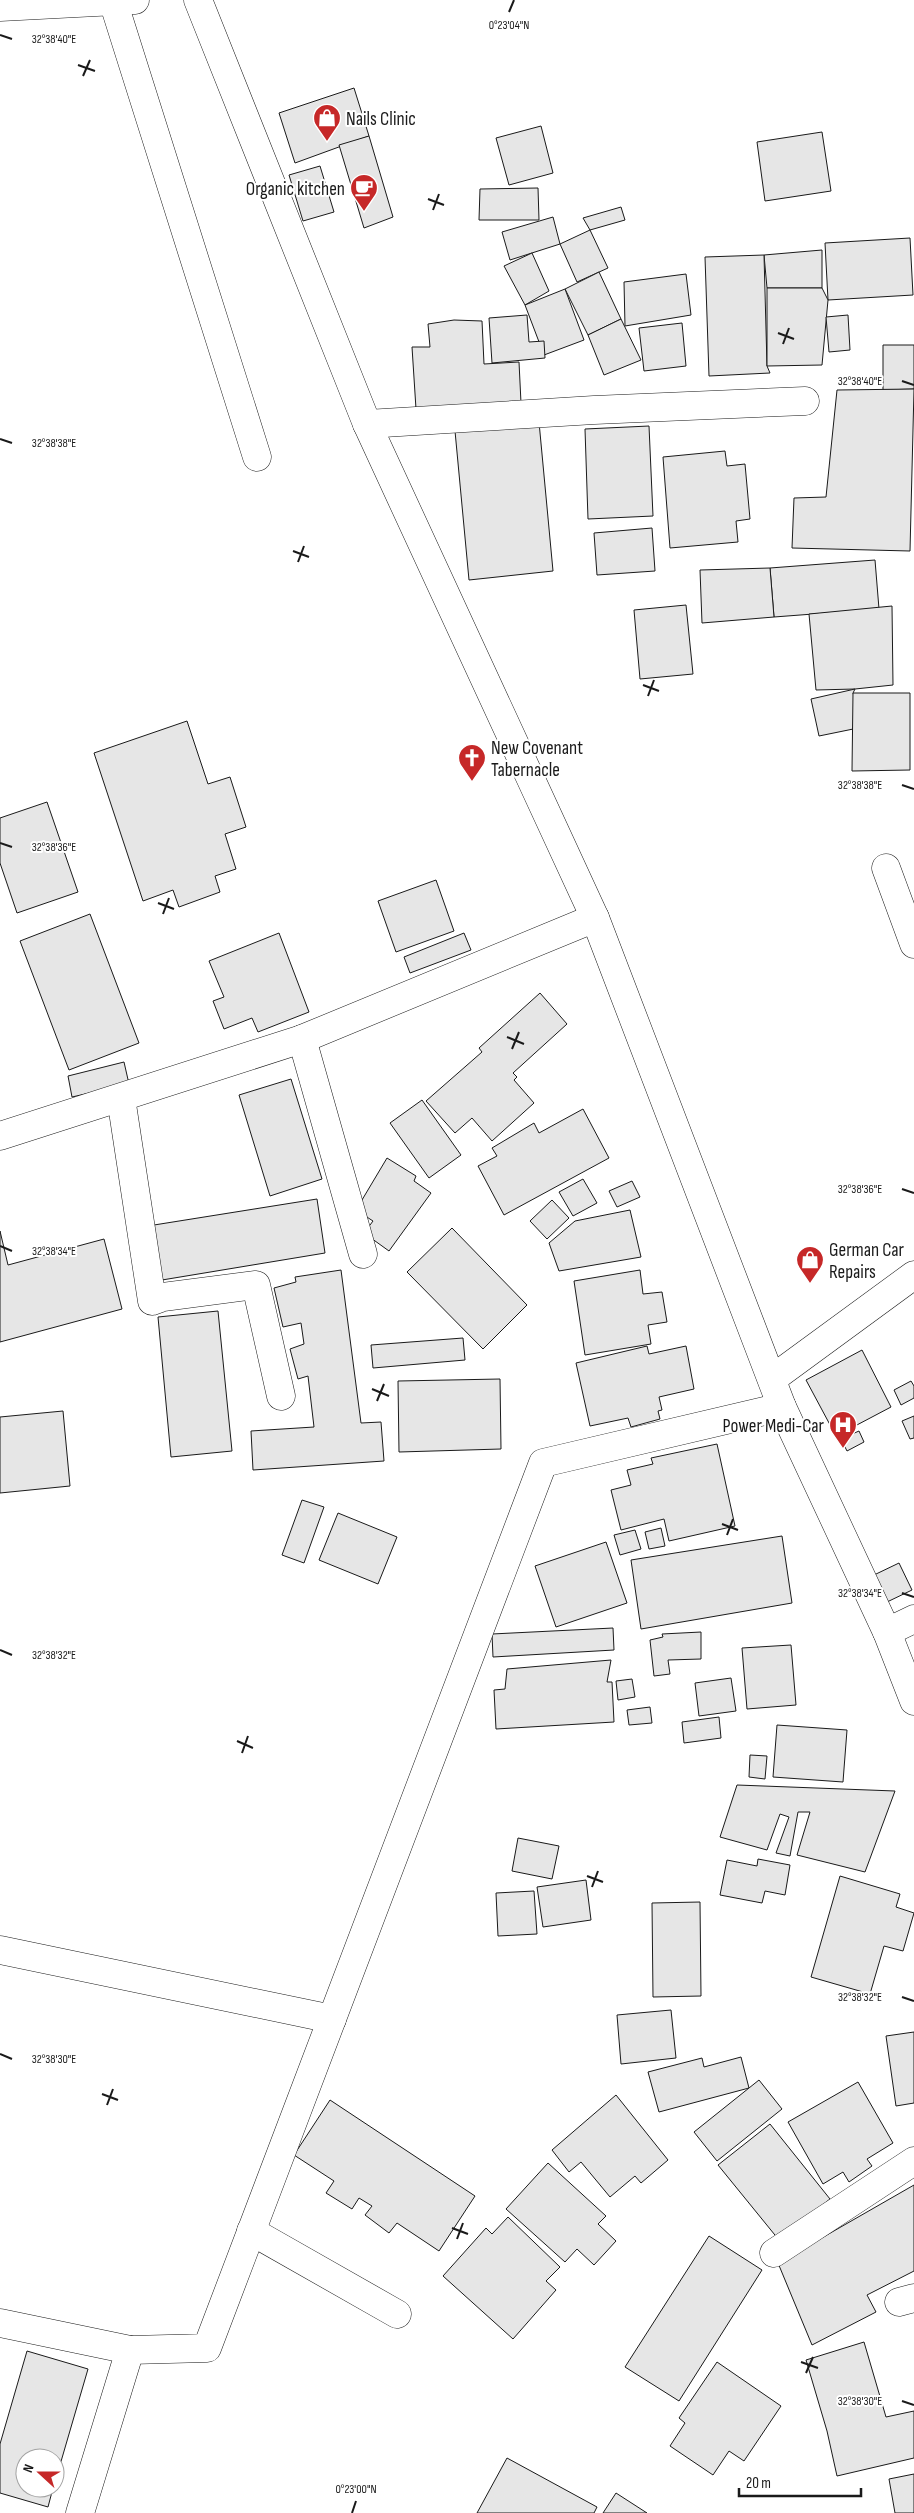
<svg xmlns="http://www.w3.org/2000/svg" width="914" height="2513" font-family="'Sofia Sans Condensed',sans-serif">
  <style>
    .building { fill: #e6e6e6; stroke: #1a1a1a }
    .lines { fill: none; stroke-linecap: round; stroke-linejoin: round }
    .minor-casing { stroke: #1a1a1a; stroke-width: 29 }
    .minor { stroke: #fff; stroke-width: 28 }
    .ticks { fill: none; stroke: #1a1a1a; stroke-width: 2 }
    .labels { text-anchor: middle; stroke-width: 4; stroke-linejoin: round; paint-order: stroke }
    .poi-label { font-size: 19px; fill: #1a1a1a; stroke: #fff; text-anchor: start }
    .ticks-label { font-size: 12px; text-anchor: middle; fill: #1a1a1a; stroke: #fff; stroke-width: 4; stroke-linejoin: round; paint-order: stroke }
  </style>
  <rect width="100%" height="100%" fill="#fff"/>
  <g class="building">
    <polygon points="354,88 369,136 295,163 279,113"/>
    <polygon points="541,126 553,173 509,185 496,138"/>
    <polygon points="822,132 831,191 765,201 757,142"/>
    <polygon points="369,136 393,217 364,228 339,145"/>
    <polygon points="320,166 334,212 303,221 289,175"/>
    <polygon points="538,188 539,220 479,220 480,189"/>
    <polygon points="621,207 625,220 590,230 583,218"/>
    <polygon points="553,217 560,244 510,260 502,232"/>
    <polygon points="590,230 608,268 577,282 560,244"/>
    <polygon points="910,238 913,295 828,300 825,243"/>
    <polygon points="822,250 822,288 767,288 764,255"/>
    <polygon points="532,253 549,291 525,305 504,266"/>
    <polygon points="764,255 767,366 770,373 709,376 705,257"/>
    <polygon points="599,272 621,319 588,335 565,289"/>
    <polygon points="686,274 691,315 625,326 624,282"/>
    <polygon points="767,288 822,288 828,300 822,365 767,366"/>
    <polygon points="565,289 584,340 544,355 525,305"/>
    <polygon points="527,315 529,342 544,341 545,358 492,363 489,318"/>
    <polygon points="848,315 850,350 829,352 826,317"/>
    <polygon points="621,319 641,360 604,375 588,335"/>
    <polygon points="454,320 482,321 484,364 519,362 521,403 416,409 412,347 430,347 428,324"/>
    <polygon points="682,323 686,366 644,371 639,328"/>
    <polygon points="883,345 914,345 914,389 883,390"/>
    <polygon points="914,389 910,551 792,548 794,498 826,497 837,390"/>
    <polygon points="539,422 553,571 469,580 455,431"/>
    <polygon points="649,426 653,516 588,519 585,429"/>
    <polygon points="725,451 727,466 745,464 750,519 736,521 738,542 670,548 663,457"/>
    <polygon points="652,528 655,571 597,575 594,533"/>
    <polygon points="875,560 879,609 774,617 770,568"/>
    <polygon points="770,568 774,617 702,623 700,570"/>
    <polygon points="686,605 693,674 640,679 634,610"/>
    <polygon points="892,606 893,685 855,689 816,690 809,614"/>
    <polygon points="855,689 853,693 863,727 819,736 811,699"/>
    <polygon points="853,693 910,693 910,770 852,771"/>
    <polygon points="187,721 208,784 230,777 246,827 225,834 236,869 215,876 220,892 179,907 173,890 143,901 94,753"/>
    <polygon points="47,802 78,892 17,913 0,863 0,818"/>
    <polygon points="436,880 454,931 396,952 378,901"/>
    <polygon points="90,914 139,1043 69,1070 20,941"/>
    <polygon points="279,933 309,1012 258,1032 252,1018 224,1029 213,1001 224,997 209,961"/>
    <polygon points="464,933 471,950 410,973 404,957"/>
    <polygon points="540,993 567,1024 513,1073 517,1077 514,1080 534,1103 492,1141 472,1118 455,1133 426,1101 482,1052 479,1048"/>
    <polygon points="124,1062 129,1084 72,1097 68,1076"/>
    <polygon points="291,1079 322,1179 270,1196 239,1095"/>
    <polygon points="422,1100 461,1155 429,1178 390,1123"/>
    <polygon points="583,1109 609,1158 504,1215 478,1166 497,1156 492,1148 534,1123 539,1133"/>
    <polygon points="387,1158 416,1176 414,1181 431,1193 389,1251 364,1233 373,1221 356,1210"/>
    <polygon points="583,1179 597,1203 573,1216 559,1192"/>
    <polygon points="632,1181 640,1197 617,1207 609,1191"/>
    <polygon points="317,1199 325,1253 162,1280 154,1225"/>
    <polygon points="552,1200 569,1218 547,1239 530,1221"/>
    <polygon points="630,1210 641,1257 559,1271 549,1243 575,1221"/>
    <polygon points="452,1228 527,1305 483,1349 407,1272"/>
    <polygon points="0,1231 8,1265 104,1239 122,1309 0,1342"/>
    <polygon points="341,1270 361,1423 381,1422 384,1461 253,1470 251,1431 314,1427 308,1376 298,1379 290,1349 304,1344 301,1323 283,1327 274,1288 296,1282 295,1277"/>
    <polygon points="640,1270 643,1294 662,1292 667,1322 648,1325 651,1344 585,1355 574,1281"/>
    <polygon points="218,1311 232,1451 171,1457 158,1317"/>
    <polygon points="463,1338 465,1360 373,1368 371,1345"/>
    <polygon points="647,1346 649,1354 686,1346 694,1389 659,1397 662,1410 658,1411 660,1419 631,1427 628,1418 590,1426 576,1363"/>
    <polygon points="862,1350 891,1407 836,1436 806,1380"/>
    <polygon points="500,1379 501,1449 399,1452 398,1381"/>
    <polygon points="911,1381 914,1386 914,1398 901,1405 894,1390"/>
    <polygon points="63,1411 70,1486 0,1493 0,1417"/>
    <polygon points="914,1416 914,1438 910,1439 902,1421"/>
    <polygon points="859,1431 864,1442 847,1451 841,1439"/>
    <polygon points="717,1444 735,1526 669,1541 664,1519 621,1530 611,1490 631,1485 627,1470 653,1464 651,1458"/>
    <polygon points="302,1500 324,1507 304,1563 282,1555"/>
    <polygon points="338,1513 397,1537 378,1584 319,1560"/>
    <polygon points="661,1528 665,1546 649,1549 645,1532"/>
    <polygon points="635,1530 641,1549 620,1555 614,1535"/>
    <polygon points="782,1536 792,1603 641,1629 631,1560"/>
    <polygon points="606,1542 627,1603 556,1627 535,1566"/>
    <polygon points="899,1563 912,1590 887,1602 874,1575"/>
    <polygon points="613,1628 614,1650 493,1657 492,1634"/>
    <polygon points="701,1632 701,1659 668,1660 670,1674 654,1676 650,1640 663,1637 662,1634"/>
    <polygon points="791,1645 796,1705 747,1709 742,1648"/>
    <polygon points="611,1660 607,1682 612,1682 614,1722 496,1729 494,1690 505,1689 507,1669"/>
    <polygon points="731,1678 736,1711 699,1716 695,1683"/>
    <polygon points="632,1679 635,1697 618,1700 616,1681"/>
    <polygon points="650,1707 652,1723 629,1725 627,1710"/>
    <polygon points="719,1717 721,1738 684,1743 682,1722"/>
    <polygon points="777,1725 847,1730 843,1782 773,1777"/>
    <polygon points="750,1755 767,1756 765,1779 749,1777"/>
    <polygon points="737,1785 895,1791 865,1872 797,1855 810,1812 798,1812 790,1856 776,1853 789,1817 780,1814 767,1850 720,1837"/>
    <polygon points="518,1838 559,1846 552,1879 512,1871"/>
    <polygon points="758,1859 790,1865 785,1895 765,1891 762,1903 720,1895 727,1860 757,1866"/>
    <polygon points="840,1876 900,1894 896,1907 914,1913 903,1951 884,1946 870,1994 811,1977"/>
    <polygon points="586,1880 591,1920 543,1927 537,1887"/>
    <polygon points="534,1891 537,1934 498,1936 496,1893"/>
    <polygon points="700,1902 701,1996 653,1997 652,1903"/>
    <polygon points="671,2010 676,2058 621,2064 617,2015"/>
    <polygon points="914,2032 914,2103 896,2106 886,2036"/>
    <polygon points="741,2057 749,2088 659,2112 648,2072 702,2058 704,2067"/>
    <polygon points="759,2080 782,2109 717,2161 694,2132"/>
    <polygon points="858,2082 893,2143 867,2159 872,2166 849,2182 843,2172 823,2184 788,2122"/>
    <polygon points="616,2095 668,2160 641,2183 635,2176 610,2197 581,2162 569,2172 552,2150"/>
    <polygon points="330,2100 475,2196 439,2251 397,2223 389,2233 365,2215 372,2206 359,2198 352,2209 326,2193 334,2181 294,2155"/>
    <polygon points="770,2124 830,2199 779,2240 718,2165"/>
    <polygon points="548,2163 606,2216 598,2224 616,2241 594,2265 577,2249 565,2262 506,2209"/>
    <polygon points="914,2185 914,2271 867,2295 876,2312 812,2345 778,2263"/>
    <polygon points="508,2217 560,2267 546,2281 556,2290 513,2339 443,2276 486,2228 492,2234"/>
    <polygon points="709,2236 762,2270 679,2401 625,2367"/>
    <polygon points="864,2342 886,2417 914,2411 914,2458 837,2476 827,2431 806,2360"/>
    <polygon points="27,2351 88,2369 55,2482 55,2458 25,2458 25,2488 53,2488 48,2507 0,2493 0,2444"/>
    <polygon points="717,2362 781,2406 744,2461 729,2451 713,2475 670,2446 685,2423 679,2418"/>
    <polygon points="507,2458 597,2507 594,2513 477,2513"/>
    <polygon points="914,2474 914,2513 895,2513 889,2479"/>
    <polygon points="616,2493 647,2513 603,2513"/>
  </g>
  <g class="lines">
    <defs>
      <g id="minor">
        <polyline points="198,0 367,424 595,918 782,1407 887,1632 914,1701"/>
        <polyline points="113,1 257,457"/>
        <polyline points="0,7 135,0"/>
        <polyline points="367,424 594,410 805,401"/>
        <polyline points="886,868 914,944"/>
        <polyline points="302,1039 363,1254"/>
        <polyline points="121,1098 152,1301 163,1297 256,1285 281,1396"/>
        <polyline points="0,1136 302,1039 595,918"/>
        <polyline points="772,1379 914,1275"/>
        <polyline points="887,1632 914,1619"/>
        <polyline points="0,1950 332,2019"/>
        <polyline points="251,2231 397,2314"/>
        <polyline points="774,2253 914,2161"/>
        <polyline points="899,2302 914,2298"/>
        <polyline points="0,2323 130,2350"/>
        <polyline points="80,2513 130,2350 207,2348 543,1463 782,1407"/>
      </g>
    </defs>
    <use href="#minor" class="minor-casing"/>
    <use href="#minor" class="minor"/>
  </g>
  <path class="ticks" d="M509,12L514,0M0,35L12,39M78,65L95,71M83,76L90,60M428,199L444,205M433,210L439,194M778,333L794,339M783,344L789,328M902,381L914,385M0,439L12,443M293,551L309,557M298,562L304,546M643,685L659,691M648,696L654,680M902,785L914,789M0,843L12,847M158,903L174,909M163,914L169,898M507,1037L524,1044M512,1049L519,1032M902,1189L914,1193M0,1246L12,1251M372,1389L389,1396M377,1401L384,1384M722,1524L738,1530M727,1535L733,1519M902,1593L914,1597M0,1650L12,1655M237,1741L253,1748M242,1753L248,1736M587,1876L603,1882M592,1887L598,1871M902,1997L914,2001M0,2054L12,2059M102,2094L118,2100M107,2105L113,2089M452,2228L468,2234M457,2239L463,2223M801,2362L818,2368M806,2373L813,2357M902,2401L914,2405M352,2513L356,2501"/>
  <defs>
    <symbol id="shop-pin" viewBox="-11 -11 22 30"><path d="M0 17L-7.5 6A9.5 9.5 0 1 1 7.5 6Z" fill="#c62828" stroke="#fff"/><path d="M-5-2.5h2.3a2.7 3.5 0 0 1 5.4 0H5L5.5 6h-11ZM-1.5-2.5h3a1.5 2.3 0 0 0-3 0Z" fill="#fff"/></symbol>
    <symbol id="cafe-pin" viewBox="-11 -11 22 30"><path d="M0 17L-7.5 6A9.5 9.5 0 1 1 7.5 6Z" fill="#c62828" stroke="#fff"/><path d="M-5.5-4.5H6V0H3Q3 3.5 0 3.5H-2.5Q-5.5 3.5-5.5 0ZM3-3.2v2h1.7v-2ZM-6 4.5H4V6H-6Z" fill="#fff"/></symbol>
    <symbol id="church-pin" viewBox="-11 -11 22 30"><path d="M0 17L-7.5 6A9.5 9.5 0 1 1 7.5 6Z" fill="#c62828" stroke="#fff"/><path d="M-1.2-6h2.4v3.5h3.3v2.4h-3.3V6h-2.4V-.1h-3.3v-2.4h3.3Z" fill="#fff"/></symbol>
    <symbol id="hospital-pin" viewBox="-11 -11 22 30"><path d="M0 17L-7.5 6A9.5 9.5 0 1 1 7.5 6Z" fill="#c62828" stroke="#fff"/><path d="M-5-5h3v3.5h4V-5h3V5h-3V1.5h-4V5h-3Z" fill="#fff"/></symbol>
  </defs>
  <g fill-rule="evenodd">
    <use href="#shop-pin" x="311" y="102" width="32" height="43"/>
    <use href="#cafe-pin" x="348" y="172" width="32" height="43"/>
    <use href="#church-pin" x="456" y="742" width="32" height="43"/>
    <use href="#shop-pin" x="794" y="1244" width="32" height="43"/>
    <use href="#hospital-pin" x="827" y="1409" width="32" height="43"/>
  </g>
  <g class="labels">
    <g class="poi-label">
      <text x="346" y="125">Nails Clinic</text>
      <text x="345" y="195" text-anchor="end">Organic kitchen</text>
      <text x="491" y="754">New Covenant<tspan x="491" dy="22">Tabernacle</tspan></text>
      <text x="829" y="1256">German Car<tspan x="829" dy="22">Repairs</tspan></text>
      <text x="824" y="1432" text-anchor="end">Power Medi-Car</text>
    </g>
  </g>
  <g class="ticks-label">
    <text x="509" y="29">0°23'04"N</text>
    <text x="54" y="43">32°38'40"E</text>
    <text x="860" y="385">32°38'40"E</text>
    <text x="54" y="447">32°38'38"E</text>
    <text x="860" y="789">32°38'38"E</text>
    <text x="54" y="851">32°38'36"E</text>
    <text x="860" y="1193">32°38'36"E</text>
    <text x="54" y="1255">32°38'34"E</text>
    <text x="860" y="1597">32°38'34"E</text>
    <text x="54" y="1659">32°38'32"E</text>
    <text x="860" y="2001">32°38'32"E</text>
    <text x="54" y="2063">32°38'30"E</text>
    <text x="860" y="2405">32°38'30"E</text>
    <text x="356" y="2493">0°23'00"N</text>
  </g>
  <g transform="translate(40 2473) rotate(291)"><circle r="24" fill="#ffffff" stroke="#a3a3a3"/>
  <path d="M0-4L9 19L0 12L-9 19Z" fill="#c62828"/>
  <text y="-8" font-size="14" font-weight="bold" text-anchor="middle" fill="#1a1a1a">N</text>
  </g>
  <path d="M739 2488v8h122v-8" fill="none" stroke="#1a1a1a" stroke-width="2.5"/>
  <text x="746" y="2488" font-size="15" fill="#1a1a1a" stroke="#ffffff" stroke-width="4" paint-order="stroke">20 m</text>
</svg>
